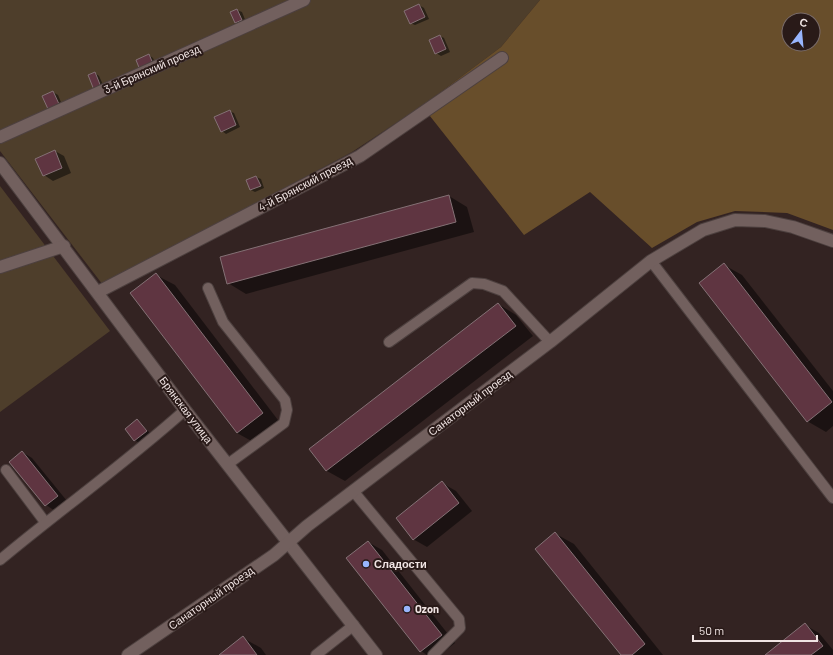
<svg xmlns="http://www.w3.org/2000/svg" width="833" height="655" font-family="Barlow,sans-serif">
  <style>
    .green { fill: #4e3e2b }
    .forest { fill: #684e2b; fill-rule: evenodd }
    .shadow { fill: #0007 }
    .building { fill: #5f3541; stroke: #847175 }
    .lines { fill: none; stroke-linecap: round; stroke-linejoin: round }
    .lane-casing { stroke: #4d403f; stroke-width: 12 }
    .street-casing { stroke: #4d403f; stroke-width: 14 }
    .lane { stroke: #72605e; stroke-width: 10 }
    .street { stroke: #72605e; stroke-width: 12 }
    .poi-dot { fill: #98b5fd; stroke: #291a18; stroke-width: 1.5 }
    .labels { text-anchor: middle; stroke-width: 4; stroke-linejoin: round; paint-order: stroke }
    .street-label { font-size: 11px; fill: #f0e4e3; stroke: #291a18 }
    .poi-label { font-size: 11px; font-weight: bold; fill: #f0e4e3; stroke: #291a18; text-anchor: start }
  </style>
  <rect width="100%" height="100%" fill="#332322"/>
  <g class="green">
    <polygon points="0,0 540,0 501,47 422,106 352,152 103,285 0,151"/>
    <polygon points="0,186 110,331 0,412"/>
  </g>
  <path class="forest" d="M540,0H833V230L787,213L735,211L697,222L652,248L590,192L524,235L422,106L501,47ZM789,20H813V44H789Z"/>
  <g class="shadow">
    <polygon points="419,5 424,8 429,19 415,25 410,23"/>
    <polygon points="237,10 242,12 246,22 240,25 236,22"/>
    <polygon points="440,36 444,38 450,52 441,56 436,53"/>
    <polygon points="149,55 153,58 157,67 145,72"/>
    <polygon points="95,73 99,76 105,89 99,92"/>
    <polygon points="53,92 58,95 63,107 43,96"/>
    <polygon points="229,111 234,113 240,127 226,134 222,131"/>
    <polygon points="55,151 64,156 71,173 53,181 44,175"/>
    <polygon points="256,177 261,179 264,188 255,192 251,190 247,181"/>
    <polygon points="449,196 467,207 474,232 246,294 228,283"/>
    <polygon points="724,265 742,275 833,391 833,426 826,432 807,421"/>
    <polygon points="156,275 175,285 281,424 255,443 237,433"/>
    <polygon points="498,304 516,315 533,336 345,481 327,471 310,449"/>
    <polygon points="137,420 151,434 139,443 135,440"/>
    <polygon points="22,452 32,458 67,501 55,511 46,505"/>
    <polygon points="442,483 456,491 472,511 427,547 413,539"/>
    <polygon points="556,534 574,544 663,655 622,655"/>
    <polygon points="368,542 382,550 455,643 440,655 427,655 421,651"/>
    <polygon points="805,625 819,633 833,650 833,655 766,655"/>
    <polygon points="243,638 261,648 266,655 221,655"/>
  </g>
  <g class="building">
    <polygon points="419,4 425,17 410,24 404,11"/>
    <polygon points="237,9 242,20 235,23 230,12"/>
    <polygon points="440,35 446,49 435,54 429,40"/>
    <polygon points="149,54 153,64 140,70 136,60"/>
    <polygon points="95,72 101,87 94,90 88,75"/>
    <polygon points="53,91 59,104 48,109 42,96"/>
    <polygon points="230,110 236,125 221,132 214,117"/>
    <polygon points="55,150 62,168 43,176 35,159"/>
    <polygon points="256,176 261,186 250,190 246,180"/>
    <polygon points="449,195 456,222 227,284 220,257"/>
    <polygon points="724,263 832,402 807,422 699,283"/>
    <polygon points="156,273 263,413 237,433 130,293"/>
    <polygon points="498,303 516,326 326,471 309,449"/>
    <polygon points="137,419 147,431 134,441 125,429"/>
    <polygon points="22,451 58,496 45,506 9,462"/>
    <polygon points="442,481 459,503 413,540 396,518"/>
    <polygon points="555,532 645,644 632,655 621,655 535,549"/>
    <polygon points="368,541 442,635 420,652 346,558"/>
    <polygon points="805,623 823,646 811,655 765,655"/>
    <polygon points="243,636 257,655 219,655"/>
  </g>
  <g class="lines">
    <defs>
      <g id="lane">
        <polyline points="651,261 833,498"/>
        <polyline points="208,288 223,322 285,400 287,410 284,423 228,464"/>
        <polyline points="389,342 472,283 484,284 503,291 550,342"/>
        <polyline points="6,470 45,522"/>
        <polyline points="354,492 459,619 460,628 433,655"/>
        <path d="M0,560C61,509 126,463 185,410"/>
        <polyline points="316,655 354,625"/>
      </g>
      <g id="street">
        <polyline points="0,137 304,0"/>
        <polyline points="0,163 185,410 376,655"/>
        <polyline points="0,267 64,246"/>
        <polyline points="98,292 360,156 502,58"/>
        <polyline points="128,655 274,555 307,526 550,342 651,261 703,230 735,220 765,221 793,227 833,241"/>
      </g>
    </defs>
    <use href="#lane" class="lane-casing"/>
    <use href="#street" class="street-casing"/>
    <use href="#lane" class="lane"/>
    <use href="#street" class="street"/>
  </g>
  <g class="poi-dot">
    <circle cx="366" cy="564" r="4"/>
    <circle cx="407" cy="609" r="4"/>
  </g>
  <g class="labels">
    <g class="street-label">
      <text transform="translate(152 69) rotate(-24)" y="4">3-й Брянский проезд</text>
      <text transform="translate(305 184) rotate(-28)" y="4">4-й Брянский проезд</text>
      <text transform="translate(470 403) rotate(-37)" y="4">Санаторный проезд</text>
      <text transform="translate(186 410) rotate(53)" y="4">Брянская улица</text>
      <text transform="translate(211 598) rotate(-35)" y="4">Санаторный проезд</text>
    </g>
    <g class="poi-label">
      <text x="374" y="568">Сладости</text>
      <text x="415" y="613">Ozon</text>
    </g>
  </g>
  <g transform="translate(801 32) rotate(16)"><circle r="19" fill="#291a18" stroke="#796b69"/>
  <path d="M0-3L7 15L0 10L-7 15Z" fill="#98b5fd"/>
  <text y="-6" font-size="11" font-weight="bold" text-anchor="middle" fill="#f0e4e3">С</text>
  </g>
  <path d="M693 635v6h124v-6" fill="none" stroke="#f0e4e3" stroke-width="2"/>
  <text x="699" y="635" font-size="12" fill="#f0e4e3" stroke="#291a18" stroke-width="3" paint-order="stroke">50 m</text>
</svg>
